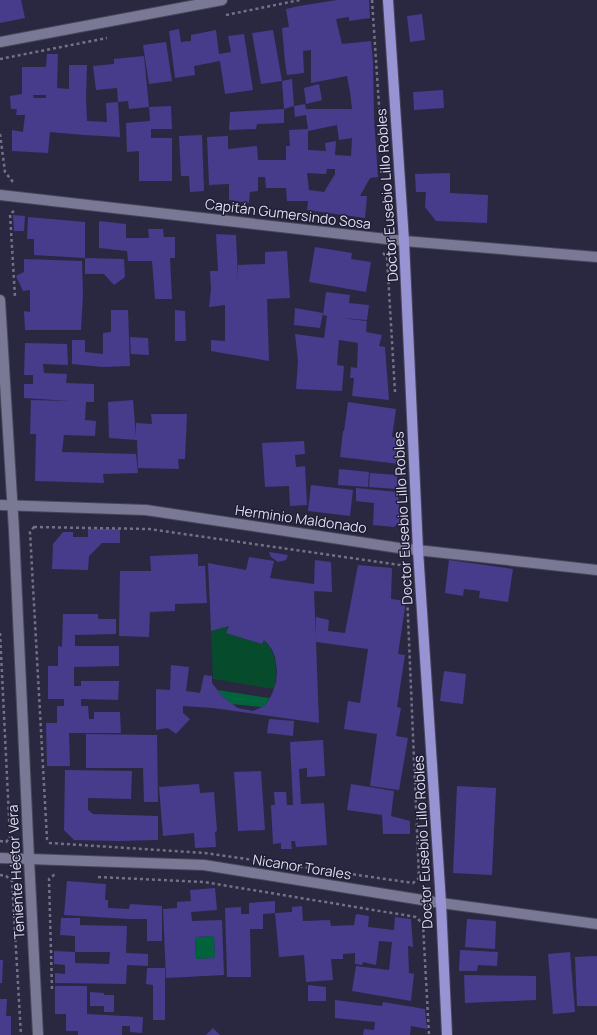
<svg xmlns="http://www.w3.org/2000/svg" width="597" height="1035" font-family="Manrope,sans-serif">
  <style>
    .green { fill: #074b2d }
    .forest { fill: #00633b }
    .water { fill: #02643d }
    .building { fill: #473b8c; fill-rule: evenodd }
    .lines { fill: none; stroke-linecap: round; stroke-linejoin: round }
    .minor-casing { stroke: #48465b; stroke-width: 12 }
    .major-casing { stroke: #48465b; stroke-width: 12 }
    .path { stroke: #727187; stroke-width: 2.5; stroke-dasharray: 3 3; stroke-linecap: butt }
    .minor { stroke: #797895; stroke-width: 10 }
    .major { stroke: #9894d3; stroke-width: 10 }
    .labels { text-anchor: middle; stroke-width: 3; stroke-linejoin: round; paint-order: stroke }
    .street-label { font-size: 14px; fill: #dedeee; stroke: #201e36 }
  </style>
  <rect width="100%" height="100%" fill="#2a2841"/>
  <path class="green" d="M229,626L226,633L262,644L264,640C277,653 278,672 274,689L213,679L211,631Z"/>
  <polygon class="forest" points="214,936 215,958 196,959 195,937"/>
  <polygon class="water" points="217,690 269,698 266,704 262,707 232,704 221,695"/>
  <g class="building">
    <polygon points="0,0 21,0 25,18 0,23"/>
    <path d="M337,0H369L370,18L349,21V17L336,19L342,44L371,41L373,61L374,118L378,177L370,178L360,196H367L365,218L307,210L308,201H287L286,188H266L265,177H258V191L250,192L249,203L229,200V184L209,185L207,137L228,136V149L257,146L258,160H286V146H290L289,130L308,129L306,115L295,117L294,106L305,104L306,109H352L350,92L347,76L311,83V50L303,51L304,73L287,75L285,62L282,28L289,27L286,9L299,6ZM337,125L339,140L352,138L351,156L335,155L336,141L325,143L326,151L308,150V131ZM327,169H335V174L324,192L309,190L307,173L326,174Z"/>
    <polygon points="422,14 425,40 410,42 407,16"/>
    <polygon points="179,29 181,42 191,41 191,35 216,30 219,54 231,52 228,36 244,34 253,90 225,94 220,61 194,66 195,75 175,78 169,31"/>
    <polygon points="273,30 282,81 292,79 294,106 284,109 284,123 257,124 256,129 229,130 230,112 284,109 282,81 261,84 252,33"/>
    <polygon points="166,42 172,81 149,84 143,45"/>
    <path d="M47,54H58L57,88L69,89V65H87L86,99L87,121L107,122L106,103L118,102L120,137L84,135L50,132L48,153L12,151V130L23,132L25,115H16L17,109H11L10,96L22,94V67H46ZM33,95H46V98H34Z"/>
    <polygon points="144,56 149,107 129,109 128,101 118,102 117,88 96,90 93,66 114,64 114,59"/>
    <polygon points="319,84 322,100 306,104 304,88"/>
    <polygon points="443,90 444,108 414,110 413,92"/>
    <polygon points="171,106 172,129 151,129 151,138 172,138 172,181 139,181 139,151 127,152 126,123 150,121 149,107"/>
    <polygon points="202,135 204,191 190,192 189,176 181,176 179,136"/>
    <polygon points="450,173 450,193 488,195 487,223 436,221 425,207 426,192 416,192 415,174"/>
    <polygon points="13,215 25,216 24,231 14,231"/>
    <polygon points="28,217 85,222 85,258 34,255 34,239 27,239"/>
    <polygon points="99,221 126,224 126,238 149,238 148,229 163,229 164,237 175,237 175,258 170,258 172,299 155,299 152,261 128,261 127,251 99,248"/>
    <polygon points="216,234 236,235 238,279 238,265 265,264 265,252 287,251 290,298 267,299 269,361 211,351 211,340 225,341 225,305 209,307 211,289 210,271 218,271"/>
    <polygon points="315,247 352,253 351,259 371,262 366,292 309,282"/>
    <polygon points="85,258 124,259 125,277 114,285 104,274 85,274"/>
    <polygon points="24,259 82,261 83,295 81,330 25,330 24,311 30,312 30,290 23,291 16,276 24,272"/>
    <polygon points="326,292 350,295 349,303 369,305 367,320 340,318 367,321 366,332 382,335 379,346 385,347 389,400 352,396 354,378 350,378 351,367 357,368 358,343 339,340 337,365 344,366 342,391 296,389 298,361 295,334 324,338 327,316 323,315"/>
    <polygon points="295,308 323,313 320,328 294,325"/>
    <polygon points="111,310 128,310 130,366 103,367 72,364 72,340 85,340 85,352 103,354 103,333 111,332"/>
    <polygon points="175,310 185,311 186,341 175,341"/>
    <polygon points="130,337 148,338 149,355 131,354"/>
    <polygon points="25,343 67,344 68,365 43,364 44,373 67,374 66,383 94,384 94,402 86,402 85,420 96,421 95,436 64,435 62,452 136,454 138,473 103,474 104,483 35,481 36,434 30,434 31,400 70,401 24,398 24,384 33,384 33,375 24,375"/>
    <polygon points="133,400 136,436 136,423 152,424 151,414 187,414 185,459 178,459 179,469 138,468 137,440 109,438 108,402"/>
    <polygon points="348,402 396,409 392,437 398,437 399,464 340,457 343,431 344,431"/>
    <polygon points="304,441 305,454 295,455 296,467 305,466 307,505 290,506 289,486 265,487 262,443"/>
    <polygon points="339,469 369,472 368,487 338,485"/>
    <polygon points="370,473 397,475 397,489 369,487"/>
    <polygon points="311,485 353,490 350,516 308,511"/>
    <polygon points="356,488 398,492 400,522 394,527 373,525 374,503 356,501"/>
    <polygon points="88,529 120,529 120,543 102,543 89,556 88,570 52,569 53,544 63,532 73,532 73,537 88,537"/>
    <polygon points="269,552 288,555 286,560 278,562 271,557"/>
    <polygon points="198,554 198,566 205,566 207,603 175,604 175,611 150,612 149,637 119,636 120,571 151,571 150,556"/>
    <polygon points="249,557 274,561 270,578 314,584 315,560 331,562 332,592 314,591 316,637 316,617 329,620 328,631 345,633 358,565 392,568 391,599 406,601 398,654 405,655 397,707 401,708 396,736 408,738 399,790 370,786 377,734 344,729 348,701 360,703 368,649 316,642 319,723 213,708 183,706 183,713 190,719 176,734 168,728 156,730 156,689 170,690 171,665 189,667 186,691 200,693 204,675 212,676 212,683 221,695 227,700 238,708 253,711 262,707 266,704 272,694 276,682 277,671 275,657 272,650 268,644 264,640 262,644 226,633 229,626 211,631 208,563 246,570"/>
    <polygon points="449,560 513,569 508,602 479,598 480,591 464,589 463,596 445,593"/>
    <polygon points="63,614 98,614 98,619 116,619 116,634 75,635 75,646 119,646 119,666 74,667 74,686 81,686 81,681 119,681 118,700 81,699 81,706 88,706 89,719 94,719 94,712 120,712 121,733 69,733 70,766 47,766 46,723 57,723 57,706 64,706 64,699 48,699 48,666 58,666 58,646 62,647"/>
    <polygon points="444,671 466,674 463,704 440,701"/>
    <polygon points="269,719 294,721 293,736 267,733"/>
    <polygon points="86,734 157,735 158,802 144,802 143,768 86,768"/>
    <polygon points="323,740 325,776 307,777 307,768 299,769 301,804 324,803 327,845 296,847 295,841 291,841 292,849 281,849 281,843 273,844 271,805 275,805 274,792 286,792 287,805 293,805 290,742"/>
    <polygon points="65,770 132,771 131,799 88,798 88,810 93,814 158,816 158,840 118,841 74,840 64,830"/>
    <polygon points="261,771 265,830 238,831 234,772"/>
    <polygon points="199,784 200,793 214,792 217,831 215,832 216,847 195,848 194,833 163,836 159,787"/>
    <polygon points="351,784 394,791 391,816 410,821 410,834 383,834 382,815 347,810"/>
    <polygon points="457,786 496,788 492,875 453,873"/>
    <polygon points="67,881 106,884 105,900 108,900 108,908 129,909 130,904 162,906 162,941 147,941 147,919 129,919 64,915"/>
    <path d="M215,888L217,910L191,912L192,921L222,920L224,975L166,978L163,909L177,908V902L191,901L190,890ZM214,936L215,958L196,959L195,937Z"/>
    <polygon points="275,901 275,913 292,912 292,907 302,906 303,921 330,920 331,926 354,925 356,914 369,916 368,927 394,930 395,917 411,919 413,947 408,946 409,973 414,974 411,1001 352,991 356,966 389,970 392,942 379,941 376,965 363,962 362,965 355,964 355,953 343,954 343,959 331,959 333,980 306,982 304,955 279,957 275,913 263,914 263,929 250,929 251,977 227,977 225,908 241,907 241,914 249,914 249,903"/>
    <polygon points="61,918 80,918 80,925 127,926 126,953 148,954 148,966 127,965 126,984 55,983 55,973 65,974 65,965 54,964 54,951 75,952 75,963 109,964 110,952 75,952 75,936 60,935"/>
    <polygon points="467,919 496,921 495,949 465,947"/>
    <polygon points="460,950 498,952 497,966 478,965 477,971 459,971"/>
    <polygon points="570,952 575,1012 553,1014 548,954"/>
    <polygon points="597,956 597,1006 577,1006 575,957"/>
    <polygon points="0,960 3,960 2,983 0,983"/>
    <polygon points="147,968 165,968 165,1020 153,1020 153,985 146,984"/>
    <polygon points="464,975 536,976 536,1000 465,1003"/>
    <polygon points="308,985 326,987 326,1001 308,1001"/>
    <polygon points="55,986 87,986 87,1014 143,1017 142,1033 130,1032 130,1026 122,1026 122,1035 78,1035 78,1031 66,1031 66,1014 55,1014"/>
    <polygon points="90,992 104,993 104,995 114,995 114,1012 104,1012 104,1006 90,1006"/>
    <polygon points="0,999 7,999 6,1016 11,1016 11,1035 0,1035"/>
    <polygon points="335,1000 382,1006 383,1002 425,1009 427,1029 411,1026 410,1035 363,1035 364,1029 374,1030 375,1022 335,1018"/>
    <polygon points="213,1028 220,1035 206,1035"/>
  </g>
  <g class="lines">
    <defs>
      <g id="minor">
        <polyline points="0,42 222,0"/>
        <polyline points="0,195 404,241 597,257"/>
        <polyline points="0,300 14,531 29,859 38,1035"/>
        <polyline points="0,505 146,510 399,548 597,570"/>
        <polyline points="0,858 204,865 441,903 597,924"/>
      </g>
      <polyline id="major" points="388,0 404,241 418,550 441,903 447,1035"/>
    </defs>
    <use href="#minor" class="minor-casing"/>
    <use href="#major" class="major-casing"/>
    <g class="path">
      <polyline points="372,0 382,150"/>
      <polyline points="226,15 300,0"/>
      <polyline points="0,59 107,38"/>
      <polyline points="0,134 5,172 13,182"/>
      <polyline points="14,211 10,214 15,297"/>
      <polyline points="383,253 387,257 395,392"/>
      <polygon points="34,527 149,529 400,565 406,570 419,878 413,883 205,853 50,843 47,839 30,532"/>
      <polyline points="0,633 10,838"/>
      <polyline points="0,841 6,842 10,838"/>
      <polyline points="0,875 6,876 12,881 21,1035"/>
      <polyline points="98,877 204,882 416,917 423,924 429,1035"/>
      <polyline points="52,989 49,879 54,875 55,875"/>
    </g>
    <use href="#minor" class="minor"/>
    <use href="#major" class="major"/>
  </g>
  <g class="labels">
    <g class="street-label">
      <text transform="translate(387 195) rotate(-94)" y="5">Doctor Eusebio Lillo Robles</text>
      <text transform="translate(288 214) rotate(7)" y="5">Capitán Gumersindo Sosa</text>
      <text transform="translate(403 518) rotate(-93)" y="5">Doctor Eusebio Lillo Robles</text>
      <text transform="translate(301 519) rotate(8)" y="5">Herminio Maldonado</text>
      <text transform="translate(423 842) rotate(-93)" y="5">Doctor Eusebio Lillo Robles</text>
      <text transform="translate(302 867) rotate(9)" y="5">Nicanor Torales</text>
      <text transform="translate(16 872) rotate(-93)" y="5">Teniente Héctor Vera</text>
    </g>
  </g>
</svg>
